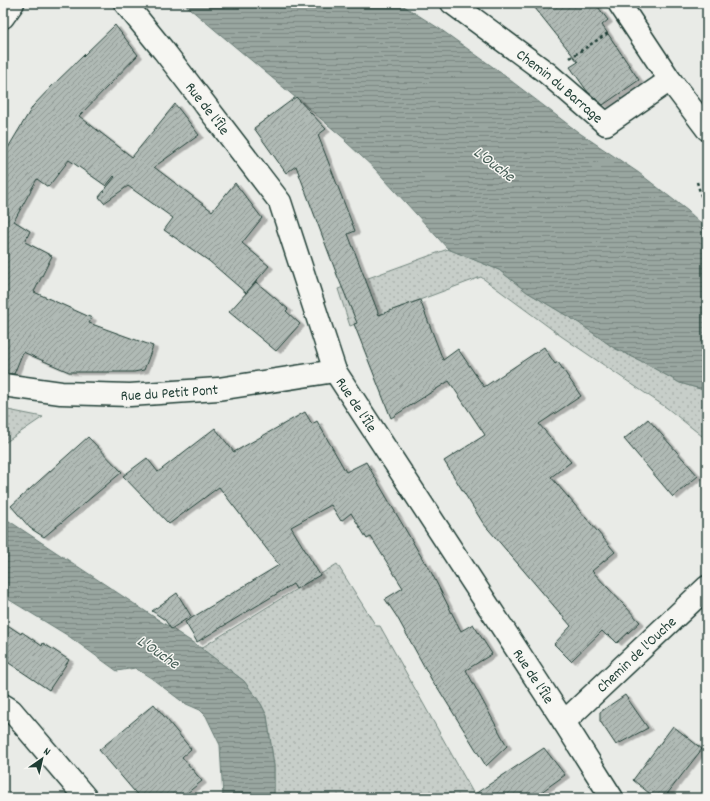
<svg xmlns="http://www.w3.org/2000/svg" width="710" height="801" font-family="Dekko,sans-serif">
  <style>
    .grass { fill: url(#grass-dots); stroke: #73867e }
    .water { fill: url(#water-rules); stroke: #687c75 }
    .building { fill: url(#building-hatch); stroke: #1f3d34; filter: url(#shadow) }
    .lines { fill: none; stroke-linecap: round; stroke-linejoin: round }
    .street-casing { stroke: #1f3d34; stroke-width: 25 }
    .secondary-casing { stroke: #1f3d34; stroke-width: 25 }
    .primary-casing { stroke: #1f3d34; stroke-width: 25 }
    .path { stroke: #1f3d34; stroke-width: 2.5; stroke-dasharray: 3 3; stroke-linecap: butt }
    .street { stroke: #f6f6f2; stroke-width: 22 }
    .secondary { stroke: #f6f6f2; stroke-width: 22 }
    .primary { stroke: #f6f6f2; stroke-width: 22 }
    .labels { text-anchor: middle; stroke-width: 3; stroke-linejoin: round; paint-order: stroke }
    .street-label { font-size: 15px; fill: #1f3d34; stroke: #f6f6f2 }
    .water-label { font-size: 16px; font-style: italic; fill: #445c54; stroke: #f6f6f2 }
  </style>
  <defs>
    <pattern id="grass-dots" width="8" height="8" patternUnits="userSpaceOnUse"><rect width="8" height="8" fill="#c7cec9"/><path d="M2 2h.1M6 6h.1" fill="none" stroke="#aab2ad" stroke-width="1.8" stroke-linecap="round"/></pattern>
    <pattern id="water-rules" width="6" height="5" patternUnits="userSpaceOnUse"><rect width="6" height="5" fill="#99a6a0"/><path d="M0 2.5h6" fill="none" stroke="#7c8883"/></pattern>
    <pattern id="building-hatch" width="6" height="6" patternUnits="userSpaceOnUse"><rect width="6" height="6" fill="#b0bab5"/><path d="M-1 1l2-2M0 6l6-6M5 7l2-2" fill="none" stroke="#8f9894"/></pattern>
    <filter id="shadow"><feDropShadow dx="4.5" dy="2.5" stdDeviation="0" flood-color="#0004"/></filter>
  </defs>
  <rect width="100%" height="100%" fill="#e9ebe7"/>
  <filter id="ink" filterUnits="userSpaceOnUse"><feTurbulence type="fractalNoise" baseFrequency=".025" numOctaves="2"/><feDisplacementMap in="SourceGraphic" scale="8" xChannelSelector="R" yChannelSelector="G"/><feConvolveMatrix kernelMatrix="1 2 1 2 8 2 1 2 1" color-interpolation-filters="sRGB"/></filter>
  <g filter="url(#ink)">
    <g class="grass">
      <polygon points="448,249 499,270 527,292 579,323 614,348 641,361 680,383 707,391 707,440 667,408 561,336 481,277 350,326 338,289"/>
      <polygon points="3,409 43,417 3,444"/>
      <polygon points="337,564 376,626 380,626 476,798 274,798 274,766 267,716 261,704 244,681 201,648"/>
    </g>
    <g class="water">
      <polygon points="183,3 399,3 440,29 493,67 578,132 639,173 688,211 707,229 707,391 680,383 641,361 614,348 579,323 527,292 499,270 448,249 375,169 345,141 346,140"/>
      <polygon points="3,517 201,648 244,681 261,704 267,716 274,766 274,798 223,798 220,745 206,716 200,710 184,703 151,678 135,668 117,671 67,635 3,596"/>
    </g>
    <g class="building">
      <polygon points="531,3 595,3 608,20 602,25 639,80 603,105 587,91 570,67 578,62"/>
      <polygon points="115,25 138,55 79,116 132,157 175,104 199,135 154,167 212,211 235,183 262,218 242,243 269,266 246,293 209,261 164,230 173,218 128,186 104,203 99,197 115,177 114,176 106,186 69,160 48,187 37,179 14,221 30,231 25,242 52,256 34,292 92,318 89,323 153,346 144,370 134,372 69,372 23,352 14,374 3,373 3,156 33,106 52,86"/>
      <polygon points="296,97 326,129 318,135 355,231 348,234 379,315 420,300 443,360 458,349 484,387 544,347 555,364 558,362 581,396 539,424 571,462 551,477 615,552 592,571 640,622 617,643 609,635 607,636 602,631 571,661 554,644 571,626 483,523 444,461 485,435 449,381 391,418 354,324 357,323 337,275 296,166 286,173 254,128"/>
      <polygon points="256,282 288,309 286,311 300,324 276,351 229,312"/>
      <polygon points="305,412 312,424 317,421 346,472 366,462 425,563 426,562 461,631 473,624 492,654 466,670 507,746 486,766 436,685 435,686 397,617 385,599 403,588 371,537 367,539 351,513 341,521 331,505 291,527 320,575 296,589 293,584 197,642 185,622 279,565 219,487 169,524 123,476 147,458 158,472 215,428 234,452"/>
      <polygon points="648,419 698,476 673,497 624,439"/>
      <polygon points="88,437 122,472 44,537 30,528 11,506"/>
      <polygon points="177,593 191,616 171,629 165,620 152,611"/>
      <polygon points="3,622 21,634 22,632 42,646 43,643 69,660 49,690 3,659"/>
      <polygon points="625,695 648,728 616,745 600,721 600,712"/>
      <polygon points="154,704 191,749 182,757 202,781 181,798 140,798 99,750"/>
      <polygon points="673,726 702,749 664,798 655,798 633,780"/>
      <polygon points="544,748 565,775 533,798 469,798"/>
    </g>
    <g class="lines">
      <defs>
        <g id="street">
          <path id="s1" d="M125,3L164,51L280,202L335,371L564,722L612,798"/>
          <path id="s2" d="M452,3L547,73L606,124L670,80"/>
          <path id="s3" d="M3,385L61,393L130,395L218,389L335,371"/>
          <polyline points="3,705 11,710 86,798"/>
          <path id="s4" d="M564,722L707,587"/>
        </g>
        <polyline id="secondary" points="619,3 670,80 707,129"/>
        <polyline id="primary" points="3,17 13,3"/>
      </defs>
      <use href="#street" class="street-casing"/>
      <use href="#secondary" class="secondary-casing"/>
      <use href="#primary" class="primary-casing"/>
      <g class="path">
        <polyline points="570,58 608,33"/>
        <polyline points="697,182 703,202 707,205"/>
      </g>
      <use href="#street" class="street"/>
      <use href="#secondary" class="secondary"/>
      <use href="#primary" class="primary"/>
    </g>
  </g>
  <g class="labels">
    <g class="street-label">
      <text dy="5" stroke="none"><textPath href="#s2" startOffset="136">Chemin du Barrage</textPath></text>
      <text dy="5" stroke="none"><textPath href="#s1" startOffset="134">Rue de l'Île</textPath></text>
      <text dy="5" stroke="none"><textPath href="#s3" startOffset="167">Rue du Petit Pont</textPath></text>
      <text dy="5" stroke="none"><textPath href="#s1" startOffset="470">Rue de l'Île</textPath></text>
      <text dy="5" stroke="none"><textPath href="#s4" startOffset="99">Chemin de l'Ouche</textPath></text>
      <text dy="5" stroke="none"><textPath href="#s1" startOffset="794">Rue de l'Île</textPath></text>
    </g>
    <g class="water-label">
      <text transform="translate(495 163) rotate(37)" y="6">L'Ouche</text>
      <text transform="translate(159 651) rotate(34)" y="6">L'Ouche</text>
    </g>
  </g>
  <rect width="710" height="801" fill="none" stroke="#f6f6f2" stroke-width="16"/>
  <rect x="8" y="8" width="694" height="785" fill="none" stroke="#1f3d34" stroke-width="1.5" filter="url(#ink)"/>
  <g transform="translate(42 759) rotate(34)" stroke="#f6f6f2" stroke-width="3" paint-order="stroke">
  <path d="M0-3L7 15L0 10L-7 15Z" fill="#1f3d34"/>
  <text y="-6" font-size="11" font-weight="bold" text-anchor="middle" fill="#1f3d34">N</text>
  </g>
</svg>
